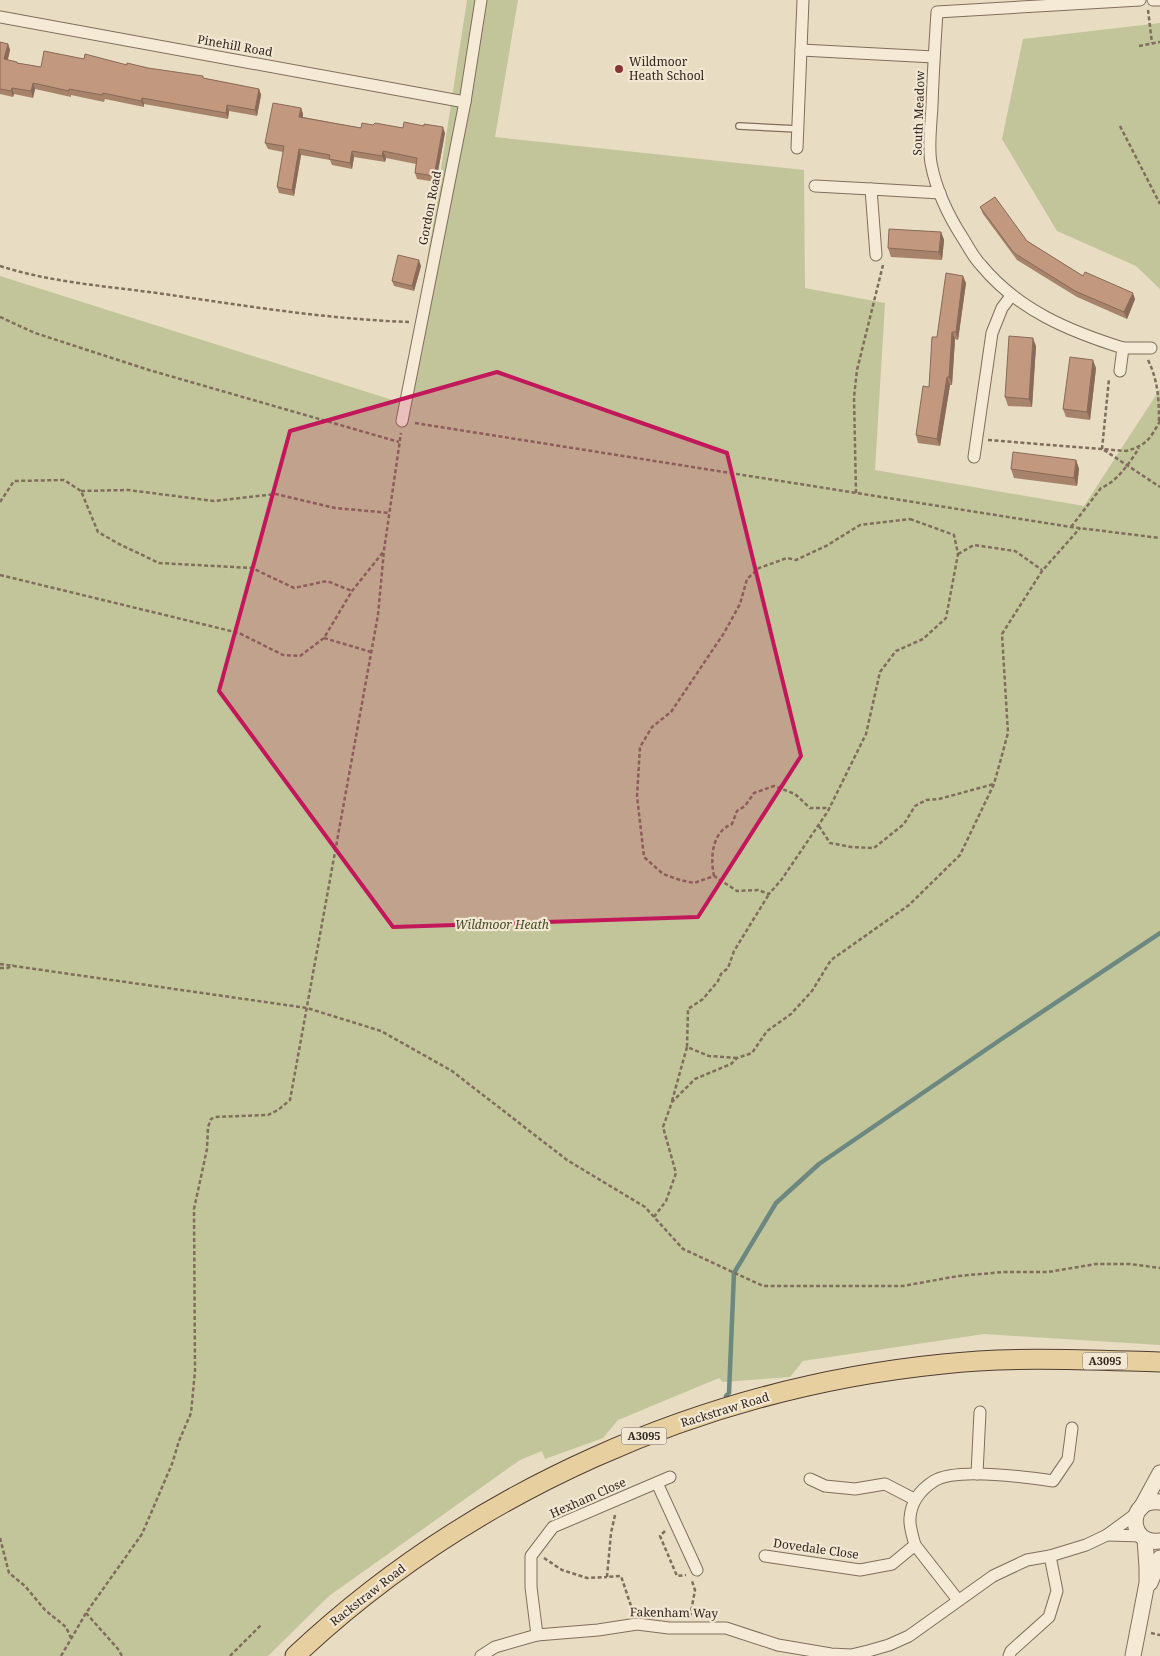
<svg xmlns="http://www.w3.org/2000/svg" width="1160" height="1656" font-family="'Noto Serif',serif">
  <style>
    .green { fill: #c1c599 }
    .lines { fill: none; stroke-linecap: round; stroke-linejoin: round }
    .stream { stroke: #6d8881; stroke-width: 4.5 }
    .service-casing { stroke: #806e5c; stroke-width: 8 }
    .minor-casing { stroke: #806e5c; stroke-width: 13 }
    .tertiary-casing { stroke: #806e5c; stroke-width: 17 }
    .primary-casing { stroke: #4f3d30; stroke-width: 21 }
    .path { stroke: #806e5c; stroke-width: 2.5; stroke-dasharray: 4 2.5; stroke-linecap: butt }
    .service { stroke: #f4ead5; stroke-width: 5.5 }
    .minor { stroke: #f4ead5; stroke-width: 11 }
    .tertiary { stroke: #f4ead5; stroke-width: 15 }
    .primary { stroke: #e7cf9f; stroke-width: 19 }
    .wall { fill: #a7836c }
    .shaded-wall { fill: #886a58 }
    .building { fill: #c2987e; stroke: #886a58 }
    .marked { fill: #c2185b; fill-opacity: 0.2; stroke: #c2185b; stroke-width: 4; stroke-linejoin: round }
    .poi-dot { fill: #883336; stroke: #f1e7d2; stroke-width: 2 }
    .labels { text-anchor: middle; stroke-width: 4.5; stroke-linejoin: round; paint-order: stroke }
    .shield { fill: #f1e7d2; stroke: #6b6155; stroke-width: 1 }
    .shield-label { font-size: 11px; font-weight: bold; fill: #32271f }
    .street-label { font-size: 12px; fill: #32271f; stroke: #f1e7d2 }
    .poi-label { font-size: 12px; fill: #32271f; stroke: #f1e7d2; text-anchor: start }
    .park-label { font-size: 12px; font-style: italic; fill: #444c27; stroke: #f1e7d2 }
  </style>
  <rect width="100%" height="100%" fill="#e8dcc3"/>
  <g class="green">
    <polygon points="467,0 518,0 495,137 804,170 805,288 885,303 875,470 1084,506 1160,389 1160,1345 984,1334 803,1361 790,1377 723,1382 719,1378 618,1420 603,1438 545,1459 542,1451 520,1460 329,1596 268,1656 0,1656 0,276 405,404"/>
    <polygon points="1160,23 1160,289 1136,266 1057,231 1002,139 1023,39"/>
  </g>
  <g class="lines">
    <polyline class="stream" points="726,1396 729,1393 734,1273 776,1203 819,1164 1003,1038 1160,933"/>
    <defs>
      <polyline id="service" points="739,126 798,129"/>
      <g id="minor">
        <polyline points="1153,0 1160,0"/>
        <polyline points="0,17 465,102"/>
        <polyline points="801,50 934,57"/>
        <polyline points="797,148 803,0"/>
        <polyline points="815,186 871,189"/>
        <polyline points="876,255 871,189 940,193"/>
        <polyline points="1123,348 1151,348"/>
        <path d="M1120,371L1123,348C1069,331 1018,310 981,265C974,258 969,248 964,240C949,217 936,190 931,163C928,146 931,125 932,106C933,75 935,43 937,12L1140,0"/>
        <polyline points="402,421 465,102 481,0"/>
        <polyline points="974,457 992,333 1002,308 1011,296"/>
        <polyline points="977,1474 980,1412"/>
        <polyline points="810,1479 825,1486 855,1489 885,1484 914,1499"/>
        <polyline points="657,1483 697,1570"/>
        <polyline points="1107,1535 1142,1536"/>
        <polyline points="915,1545 958,1600"/>
        <path d="M765,1556L860,1570L892,1564L915,1545C913,1537 909,1526 910,1518C911,1502 920,1490 934,1481C956,1467 1026,1477 1053,1481L1068,1459L1072,1428"/>
        <polyline points="537,1635 531,1587 531,1556 553,1527 670,1477"/>
        <polyline points="481,1656 495,1647 537,1635 598,1630 637,1624 669,1628 726,1628 778,1645 831,1654 851,1655 868,1651 889,1645 909,1636 993,1576 1027,1560 1050,1556 1086,1545 1107,1535 1137,1513"/>
        <polyline points="1009,1656 1011,1651 1049,1617 1057,1591 1050,1556"/>
      </g>
      <g id="tertiary">
        <path d="M1160,1502C1127,1497 1127,1546 1160,1541"/>
        <polyline points="1141,1508 1160,1473"/>
        <polyline points="1150,1583 1160,1558"/>
        <polyline points="1133,1656 1147,1583 1147,1567 1145,1539"/>
      </g>
      <path id="primary" d="M295,1656C470,1491 703,1388 943,1364C1014,1356 1088,1360 1160,1362"/>
    </defs>
    <use href="#service" class="service-casing"/>
    <use href="#minor" class="minor-casing"/>
    <use href="#tertiary" class="tertiary-casing"/>
    <use href="#primary" class="primary-casing"/>
    <g class="path">
      <polyline points="1148,10 1152,43"/>
      <polyline points="1139,46 1160,42"/>
      <polyline points="1120,126 1160,204"/>
      <path d="M0,266C50,282 104,286 157,293C240,305 325,319 409,322"/>
      <polyline points="0,317 35,333 149,370 399,442"/>
      <path d="M1148,360C1158,380 1159,400 1159,422"/>
      <polyline points="415,423 1071,527 1160,538"/>
      <path d="M988,440L1126,451C1147,445 1150,439 1160,421"/>
      <polyline points="1102,449 1109,379"/>
      <polyline points="1104,450 1160,487"/>
      <polyline points="81,491 128,490 214,501 276,494 335,508 390,513"/>
      <polyline points="856,493 854,397 857,370 883,265"/>
      <polyline points="0,502 14,481 64,480 81,491 98,532 119,544 159,563 252,568 294,588 327,581 352,591"/>
      <polygon points="910,519 954,535 958,554 946,618 923,639 896,651 880,672 866,734 828,811 782,879 769,894 758,890 737,891 714,876 694,883 680,880 663,874 644,857 637,796 640,747 652,727 671,712 724,633 740,604 747,579 759,568 787,558 796,560 826,546 860,525"/>
      <path d="M1071,527L1101,488C1118,481 1130,462 1139,448"/>
      <polyline points="958,554 974,545 1015,551 1042,570"/>
      <polyline points="0,575 239,633 283,655 300,656 324,638 352,591 384,551"/>
      <polyline points="324,638 371,652"/>
      <polyline points="819,826 830,843 851,847 874,848 904,824 915,806 926,800 939,799 994,784"/>
      <path d="M714,876C710,857 712,832 732,824L737,811L745,806L754,793L774,786L795,794L810,808H830"/>
      <polyline points="0,964 307,1008 381,1031 452,1071 567,1160 645,1207 683,1249 763,1286 903,1286 958,1276 1004,1272 1048,1272 1096,1264 1130,1264 1160,1268"/>
      <polyline points="0,968 8,968 13,965"/>
      <polyline points="737,1058 709,1056 687,1047 688,1009 703,999 718,981 721,974 728,968 734,951 769,894"/>
      <polyline points="672,1101 687,1047"/>
      <polyline points="654,1217 666,1201 676,1173 663,1127 672,1102 695,1079 731,1064 737,1058 752,1053 767,1031 791,1014 812,991 831,960 909,905 960,855 994,784 1008,733 1002,634 1042,571 1080,528"/>
      <polyline points="615,1515 611,1533 607,1577 621,1576 633,1612"/>
      <polyline points="665,1531 660,1536 677,1576 686,1575"/>
      <polyline points="0,1538 9,1573 25,1586 45,1610 66,1627 71,1638"/>
      <polyline points="544,1558 562,1570 587,1578 607,1577"/>
      <polyline points="86,1613 118,1649 122,1656"/>
      <polyline points="690,1617 695,1590 692,1581"/>
      <polyline points="1151,1633 1160,1635"/>
      <polyline points="61,1656 86,1613 142,1534 172,1464 179,1441 191,1413 195,1371 194,1209 207,1149 208,1127 211,1119 215,1117 268,1115 278,1110 290,1100 378,615 384,550 401,433"/>
      <polyline points="230,1656 261,1625"/>
    </g>
    <use href="#service" class="service"/>
    <use href="#minor" class="minor"/>
    <use href="#tertiary" class="tertiary"/>
    <use href="#primary" class="primary"/>
  </g>
  <g class="wall">
    <polygon points="0,42 8,44 10,50 8,60 18,63 41,67 84,59 148,68 204,78 259,89 261,95 257,116 229,111 228,119 144,104 144,107 105,99 104,102 71,95 71,97 35,89 33,98 14,94 13,97 0,94"/>
    <polygon points="301,108 303,114 303,117 361,128 373,125 403,128 445,133 436,182 417,179 415,173 416,164 386,158 385,162 354,157 352,169 332,165 330,160 301,155 294,196 279,193 277,187 283,152 268,149 265,143"/>
    <polygon points="980,207 1027,241 1083,276 1135,299 1127,319 1077,297 1017,260 983,214"/>
    <polygon points="941,232 944,240 942,260 891,257 888,248"/>
    <polygon points="421,266 414,291 394,286 392,281"/>
    <polygon points="966,283 958,340 955,339 952,385 950,385 940,446 918,443 916,435 929,387 937,337"/>
    <polygon points="1036,346 1032,407 1008,406 1005,397"/>
    <polygon points="1096,368 1090,420 1066,417 1063,409"/>
    <polygon points="1076,460 1079,469 1077,486 1014,478 1011,469"/>
  </g>
  <g class="shaded-wall">
    <polygon points="8,44 10,50 6,65 4,59"/>
    <polygon points="33,83 35,89 33,98 31,91"/>
    <polygon points="12,88 14,94 13,97 11,91"/>
    <polygon points="259,89 261,95 257,116 255,110"/>
    <polygon points="142,98 144,104 144,107 141,101"/>
    <polygon points="227,105 229,111 228,119 226,113"/>
    <polygon points="301,108 303,114 302,123 299,117"/>
    <polygon points="443,127 445,133 436,182 434,176"/>
    <polygon points="299,149 301,155 294,196 292,190"/>
    <polygon points="352,151 354,157 352,169 350,163"/>
    <polygon points="383,151 386,158 385,162 382,156"/>
    <polygon points="941,232 944,240 942,260 939,252"/>
    <polygon points="419,260 421,266 414,291 412,286"/>
    <polygon points="963,276 966,283 958,340 956,332"/>
    <polygon points="1133,293 1135,299 1127,319 1124,312"/>
    <polygon points="952,332 955,339 952,385 949,377"/>
    <polygon points="1033,338 1036,346 1032,407 1029,399"/>
    <polygon points="1093,360 1096,368 1090,420 1087,412"/>
    <polygon points="947,377 950,385 940,446 937,439"/>
    <polygon points="1076,460 1079,469 1077,486 1074,478"/>
  </g>
  <g class="building">
    <polygon points="0,42 8,44 4,59 17,62 17,63 41,67 44,51 84,59 85,54 127,65 127,63 148,68 203,76 203,78 259,89 255,110 227,105 226,113 142,98 141,101 103,93 102,95 69,89 69,91 33,83 31,91 12,88 11,91 0,89"/>
    <polygon points="273,103 301,108 299,117 361,128 362,123 373,125 375,123 403,128 404,122 424,126 424,124 443,127 434,176 415,173 417,158 383,151 382,156 352,151 350,163 329,159 330,155 299,149 292,190 277,187 284,146 265,143"/>
    <polygon points="995,197 1027,241 1083,276 1085,272 1133,293 1124,312 1075,291 1014,253 980,207"/>
    <polygon points="889,229 941,232 939,252 888,248"/>
    <polygon points="398,255 419,260 412,286 392,281"/>
    <polygon points="946,273 963,276 956,332 952,332 949,377 947,377 937,439 916,435 923,386 929,387 932,337 937,337"/>
    <polygon points="1009,336 1033,338 1029,399 1005,397"/>
    <polygon points="1070,357 1093,360 1087,412 1063,409"/>
    <polygon points="1013,452 1076,460 1074,478 1011,469"/>
  </g>
  <path class="marked" d="M497,372L727,453L801,756L698,917L393,927L219,691L290,431Z"/>
  <circle class="poi-dot" cx="619" cy="69" r="5"/>
  <g class="labels">
    <g class="shield">
      <rect x="1082.5" y="1352.5" width="45" height="17" rx="4"/>
      <rect x="621.5" y="1427.5" width="45" height="17" rx="4"/>
    </g>
    <g class="shield-label">
      <text x="1105" y="1365">A3095</text>
      <text x="644" y="1440">A3095</text>
    </g>
    <g class="street-label">
      <text transform="translate(235 46) rotate(10)" y="4">Pinehill Road</text>
      <text transform="translate(919 113) rotate(-88)" y="4">South Meadow</text>
      <text transform="translate(430 208) rotate(-79)" y="4">Gordon Road</text>
      <text transform="translate(725 1410) rotate(-17)" y="4">Rackstraw Road</text>
      <text transform="translate(588 1498) rotate(-24)" y="4">Hexham Close</text>
      <text transform="translate(816 1549) rotate(8)" y="4">Dovedale Close</text>
      <text transform="translate(368 1595) rotate(-38)" y="4">Rackstraw Road</text>
      <text transform="translate(674 1613) rotate(1)" y="4">Fakenham Way</text>
    </g>
    <g class="poi-label">
      <text x="629" y="66">Wildmoor<tspan x="629" dy="14">Heath School</tspan></text>
    </g>
    <g class="park-label">
      <text x="502" y="929">Wildmoor Heath</text>
    </g>
  </g>
</svg>
